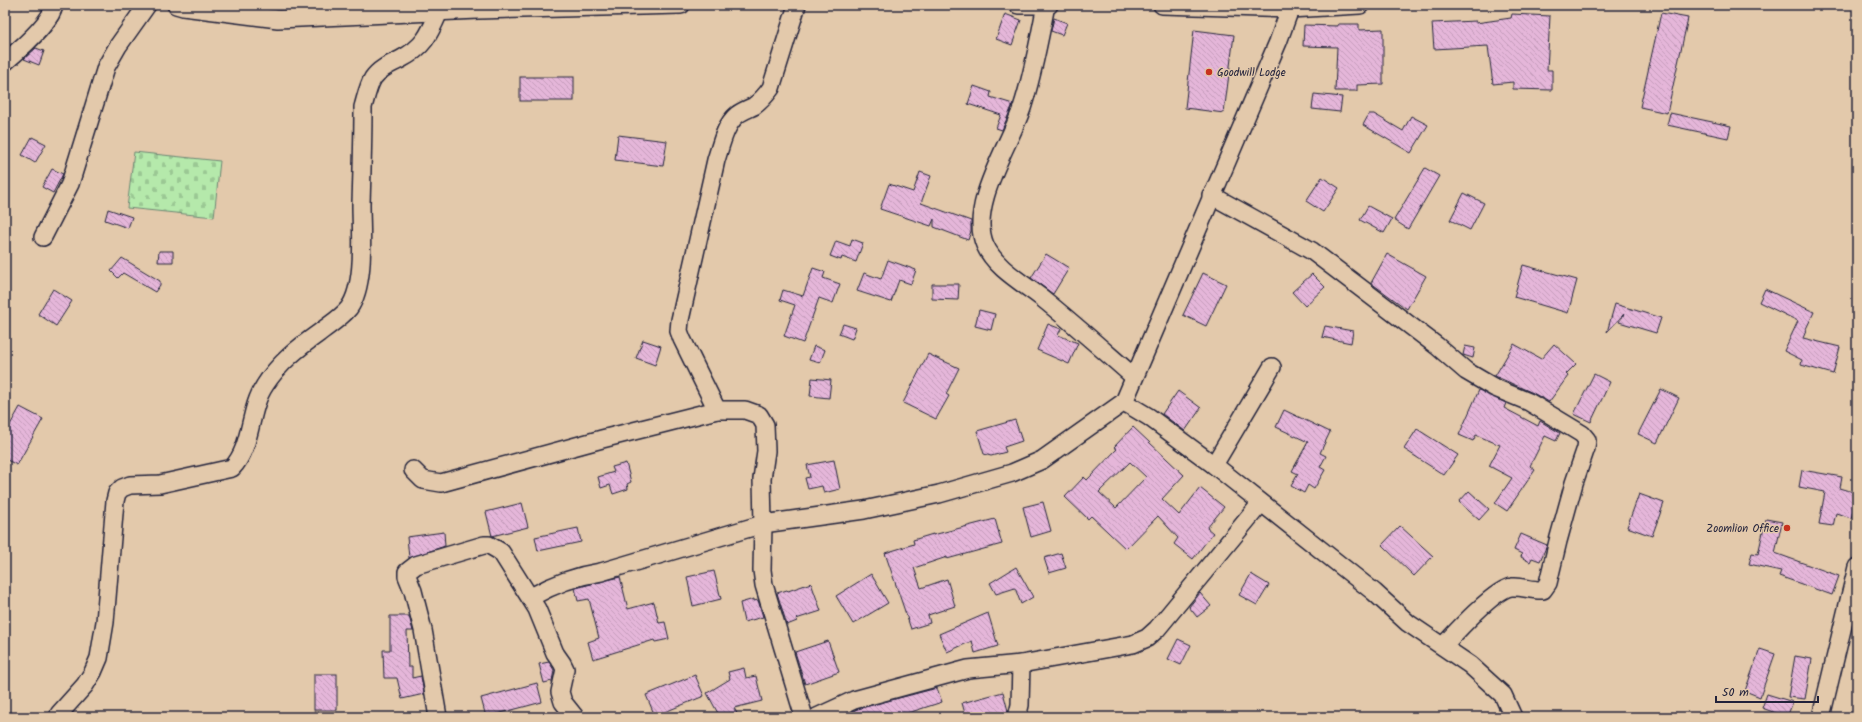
<svg xmlns="http://www.w3.org/2000/svg" width="1862" height="722" font-family="Kalam,sans-serif">
  <style>
    .cemetery { fill: url(#cemetery-stones); stroke: #6c8673 }
    .building { fill: url(#building-back-hatch); stroke: #22223b; fill-rule: evenodd }
    .lines { fill: none; stroke-linecap: round; stroke-linejoin: round }
    .minor-casing { stroke: #22223b; stroke-width: 20 }
    .minor { stroke: #e3c9ab; stroke-width: 17 }
    .poi-dot { fill: #c8321e; stroke: #e3c9ab; stroke-width: 1.5 }
    .labels { text-anchor: middle; stroke-width: 3; stroke-linejoin: round; paint-order: stroke }
    .poi-label { font-size: 11px; fill: #22223b; stroke: #e3c9ab; text-anchor: start }
  </style>
  <defs>
    <pattern id="cemetery-stones" width="16" height="16" patternUnits="userSpaceOnUse"><rect width="16" height="16" fill="#b5e9ab"/><path d="M2 7V4a2 2 0 0 1 4 0v3zM10 15v-3a2 2 0 0 1 4 0v3z" fill="#9bc894"/></pattern>
    <pattern id="building-back-hatch" width="6" height="6" patternUnits="userSpaceOnUse"><rect width="6" height="6" fill="#e5b6d9"/><path d="M-1 5l2 2M0 0l6 6M5-1l2 2" fill="none" stroke="#c49cbb"/></pattern>
  </defs>
  <rect width="100%" height="100%" fill="#e3c9ab"/>
  <filter id="ink" filterUnits="userSpaceOnUse"><feTurbulence type="fractalNoise" baseFrequency=".025" numOctaves="2"/><feDisplacementMap in="SourceGraphic" scale="8" xChannelSelector="R" yChannelSelector="G"/><feConvolveMatrix kernelMatrix="1 2 1 2 8 2 1 2 1" color-interpolation-filters="sRGB"/></filter>
  <g filter="url(#ink)">
    <polygon class="cemetery" points="134,152 220,161 214,217 127,208"/>
    <g class="building">
      <polygon points="1661,13 1688,18 1667,113 1640,107"/>
      <polygon points="1005,14 1021,20 1012,45 996,39"/>
      <polygon points="1512,14 1550,16 1547,70 1552,70 1552,90 1513,89 1513,82 1493,84 1488,46 1434,49 1432,23 1476,21 1476,23 1511,18"/>
      <polygon points="1054,18 1067,23 1062,35 1051,31"/>
      <polygon points="1338,24 1359,24 1359,30 1383,29 1383,84 1357,85 1357,91 1335,91 1337,47 1303,46 1304,25 1338,26"/>
      <polygon points="1194,30 1234,35 1224,113 1185,108"/>
      <polygon points="36,48 44,51 39,65 24,59"/>
      <rect x="520" y="77" width="54" height="24"/>
      <polygon points="974,86 991,92 990,97 1013,104 1002,130 996,128 1001,115 968,104"/>
      <polygon points="1314,94 1342,97 1340,112 1312,109"/>
      <polygon points="1670,113 1731,126 1728,138 1667,125"/>
      <polygon points="1369,114 1374,114 1403,131 1411,116 1428,125 1411,153 1363,125"/>
      <polygon points="618,135 667,141 663,166 615,160"/>
      <polygon points="32,137 46,144 35,163 22,155"/>
      <polygon points="1425,168 1439,176 1408,229 1394,220"/>
      <polygon points="52,169 63,174 53,193 42,187"/>
      <polygon points="920,172 931,176 921,203 971,221 971,231 968,240 934,227 934,219 931,226 880,209 889,184 913,192"/>
      <polygon points="1322,177 1339,188 1323,212 1306,201"/>
      <polygon points="1464,193 1484,203 1470,230 1450,220"/>
      <polygon points="1368,206 1392,219 1384,233 1360,220"/>
      <polygon points="108,209 132,217 128,228 105,220"/>
      <polygon points="852,239 863,243 856,262 842,257 841,260 830,256 836,241 850,246"/>
      <polygon points="159,251 173,251 173,262 158,262"/>
      <polygon points="1046,254 1069,268 1053,294 1031,278"/>
      <polygon points="1387,254 1426,276 1407,309 1371,283"/>
      <polygon points="122,258 160,281 160,285 155,292 123,273 118,278 111,271"/>
      <polygon points="888,260 916,270 911,284 899,280 891,302 857,291 864,273 881,279"/>
      <polygon points="1523,265 1577,280 1568,313 1514,297"/>
      <polygon points="813,268 825,272 823,278 840,284 833,303 819,298 803,343 784,336 795,305 780,300 783,290 803,296"/>
      <polygon points="1203,273 1226,284 1206,326 1183,315"/>
      <polygon points="1312,274 1325,287 1305,306 1292,292"/>
      <polygon points="932,284 959,284 958,300 932,299"/>
      <polygon points="53,289 72,301 56,326 38,314"/>
      <polygon points="1765,289 1814,312 1805,331 1806,331 1803,338 1840,347 1833,374 1801,365 1802,360 1784,351 1798,321 1759,302"/>
      <polygon points="1615,304 1661,318 1656,333 1619,322 1624,314 1607,332"/>
      <polygon points="979,310 995,314 991,330 975,326"/>
      <polygon points="843,324 856,328 852,339 839,334"/>
      <polygon points="1048,324 1061,329 1058,335 1078,343 1069,364 1037,350"/>
      <polygon points="1325,326 1353,331 1351,343 1322,337"/>
      <polygon points="643,340 661,346 655,365 636,358"/>
      <polygon points="1514,344 1541,359 1554,344 1576,364 1566,374 1568,376 1549,402 1533,393 1495,376"/>
      <polygon points="814,346 825,350 820,363 809,360"/>
      <polygon points="1465,346 1475,348 1473,358 1463,355"/>
      <polygon points="928,354 959,368 946,394 949,396 936,419 903,403"/>
      <polygon points="1594,374 1610,382 1591,422 1574,414"/>
      <polygon points="812,378 831,380 829,398 810,396"/>
      <polygon points="1661,389 1679,398 1657,443 1638,434"/>
      <polygon points="1479,390 1506,403 1504,408 1538,426 1540,421 1560,433 1556,441 1545,436 1530,466 1535,470 1507,511 1495,503 1512,478 1489,466 1500,445 1476,435 1473,441 1459,435"/>
      <polygon points="1178,391 1201,408 1185,431 1162,414"/>
      <polygon points="20,407 43,419 17,465 5,459 5,434"/>
      <polygon points="1284,410 1330,432 1320,453 1326,456 1320,467 1325,470 1314,489 1308,485 1304,493 1291,486 1298,474 1292,471 1308,442 1276,427"/>
      <polygon points="1015,420 1022,441 1004,447 1006,452 991,456 984,454 977,431"/>
      <path d="M1133,427L1184,475L1162,499L1179,515L1200,488L1224,507L1207,528L1213,533L1193,559L1174,544L1178,538L1158,516L1126,549L1091,516L1088,519L1065,497L1084,477L1087,480L1117,449L1114,447ZM1130,462L1146,477L1116,508L1099,492Z"/>
      <polygon points="1417,429 1458,455 1444,475 1404,449"/>
      <polygon points="834,460 840,489 824,493 822,486 808,489 805,478 810,477 807,465"/>
      <polygon points="626,463 631,482 627,484 628,489 613,494 610,485 601,488 598,477 614,472 612,467"/>
      <polygon points="1802,470 1842,477 1840,488 1857,493 1857,499 1851,518 1836,513 1833,526 1819,524 1825,492 1799,487"/>
      <polygon points="1469,491 1489,509 1479,520 1459,502"/>
      <polygon points="1639,494 1664,503 1652,536 1627,527"/>
      <polygon points="1043,502 1051,531 1031,537 1023,507"/>
      <polygon points="522,503 528,527 492,536 486,512"/>
      <polygon points="995,519 1002,544 947,559 947,557 914,568 921,588 947,579 955,606 928,615 930,623 911,629 885,553 914,544 913,540 933,534 933,535"/>
      <polygon points="1766,519 1782,522 1775,553 1839,576 1832,595 1779,576 1781,571 1749,564 1752,553 1758,554"/>
      <polygon points="1400,526 1433,556 1414,576 1382,545"/>
      <polygon points="578,528 581,542 538,551 535,537"/>
      <polygon points="444,532 445,546 409,558 407,537"/>
      <polygon points="1521,534 1547,545 1540,561 1532,558 1530,562 1521,557 1522,554 1514,550"/>
      <polygon points="1061,553 1066,568 1049,573 1044,558"/>
      <polygon points="1016,567 1033,597 1021,604 1015,588 996,594 990,583"/>
      <polygon points="714,571 721,599 693,606 687,577"/>
      <polygon points="871,574 888,603 853,624 836,596"/>
      <polygon points="1251,574 1269,585 1257,605 1239,595"/>
      <polygon points="620,577 628,609 654,602 659,623 665,622 669,639 655,642 654,640 593,659 588,642 599,638 589,599 578,601 575,588"/>
      <polygon points="811,583 821,611 796,619 797,621 787,625 777,593 787,590 788,591"/>
      <polygon points="1200,593 1211,606 1197,617 1189,607"/>
      <polygon points="754,599 754,601 758,600 763,617 744,622 740,603"/>
      <polygon points="988,613 998,646 975,653 972,641 947,652 939,634"/>
      <polygon points="390,616 409,616 413,631 407,631 408,667 412,667 412,678 421,676 424,694 402,699 397,678 384,678 383,650 390,650"/>
      <polygon points="1178,639 1191,645 1181,665 1168,659"/>
      <polygon points="828,641 839,672 805,684 795,652"/>
      <polygon points="1760,649 1775,654 1760,697 1745,691"/>
      <polygon points="1795,656 1812,659 1805,699 1788,697"/>
      <polygon points="549,662 554,670 552,681 544,683 539,664"/>
      <polygon points="744,668 746,678 756,676 762,701 734,708 739,717 720,717 707,693 730,679 728,672"/>
      <rect x="314" y="674" width="23" height="36"/>
      <polygon points="695,675 704,696 655,716 646,695"/>
      <polygon points="537,683 542,702 486,717 481,698"/>
      <polygon points="937,688 942,702 908,713 909,715 903,717 841,717 857,709"/>
      <polygon points="1003,692 1008,711 1007,717 966,717 962,703"/>
      <polygon points="1767,694 1793,702 1787,717 1762,708"/>
    </g>
    <g class="lines">
      <defs>
        <g id="minor">
          <polyline points="176,5 183,7 278,19 478,10 681,5"/>
          <polyline points="1018,5 1049,5"/>
          <path d="M1046,5C1039,40 1033,75 1022,108C1009,146 968,206 985,245C995,268 1023,283 1042,298C1073,323 1103,350 1134,377"/>
          <polyline points="1162,5 1290,9 1360,5"/>
          <polyline points="1290,9 1278,42 1124,402 1149,417 1214,465 1374,592 1408,623 1470,665 1503,695 1513,717"/>
          <path d="M5,62C18,51 52,22 54,5"/>
          <path d="M1211,195L1312,251L1437,346L1466,371L1495,388L1529,402L1582,434L1587,440L1586,448L1574,483L1558,541L1548,583L1543,590C1532,591 1522,586 1512,587C1496,588 1455,633 1443,646"/>
          <polyline points="43,237 70,184 106,67 118,46 147,5"/>
          <path d="M717,410L682,339L679,331L680,320L716,160C721,145 725,125 737,115C742,111 748,109 754,106C761,101 766,95 771,88L797,5"/>
          <polyline points="1214,465 1272,367"/>
          <polyline points="413,470 423,480 441,483 602,439 717,410 745,410 759,415 765,425 766,451 762,479 763,524 864,510 939,494 1012,473 1042,460 1124,402"/>
          <path d="M531,597C554,584 575,576 601,572L763,524L762,570L764,585L804,717"/>
          <path d="M59,717V714L85,685L93,672L99,658L105,622L115,501L117,493L122,488L130,485L160,484L232,468C253,446 248,410 265,385C279,363 298,348 319,333C329,325 341,318 349,308C366,284 361,232 361,204C362,172 363,139 363,107C366,97 368,86 373,78C380,68 391,64 401,59C424,47 429,35 439,12"/>
          <polyline points="438,717 423,630 413,591 407,576 407,572 416,565 484,545 489,545 501,552 537,609 555,653 562,663 565,669 560,692 563,702 575,717"/>
          <polyline points="817,717 854,700 968,669 1021,664 1133,644 1147,638 1157,629 1261,503"/>
          <polyline points="1017,717 1020,705 1021,664"/>
          <polyline points="1821,717 1857,567"/>
        </g>
      </defs>
      <use href="#minor" class="minor-casing"/>
      <use href="#minor" class="minor"/>
    </g>
  </g>
  <g class="poi-dot">
    <circle cx="1209" cy="72" r="4"/>
    <circle cx="1787" cy="528" r="4"/>
  </g>
  <g class="labels">
    <g class="poi-label">
      <text x="1217" y="76">Goodwill Lodge</text>
      <text x="1779" y="532" text-anchor="end">Zoomlion Office</text>
    </g>
  </g>
  <rect width="1862" height="722" fill="none" stroke="#e3c9ab" stroke-width="20"/>
  <rect x="10" y="10" width="1842" height="702" fill="none" stroke="#22223b" stroke-width="1.5" filter="url(#ink)"/>
  <path d="M1716 696v6h102v-6" fill="none" stroke="#22223b" stroke-width="2"/>
  <text x="1722" y="696" font-size="12" fill="#22223b" stroke="#e3c9ab" stroke-width="3" paint-order="stroke">50 m</text>
</svg>
